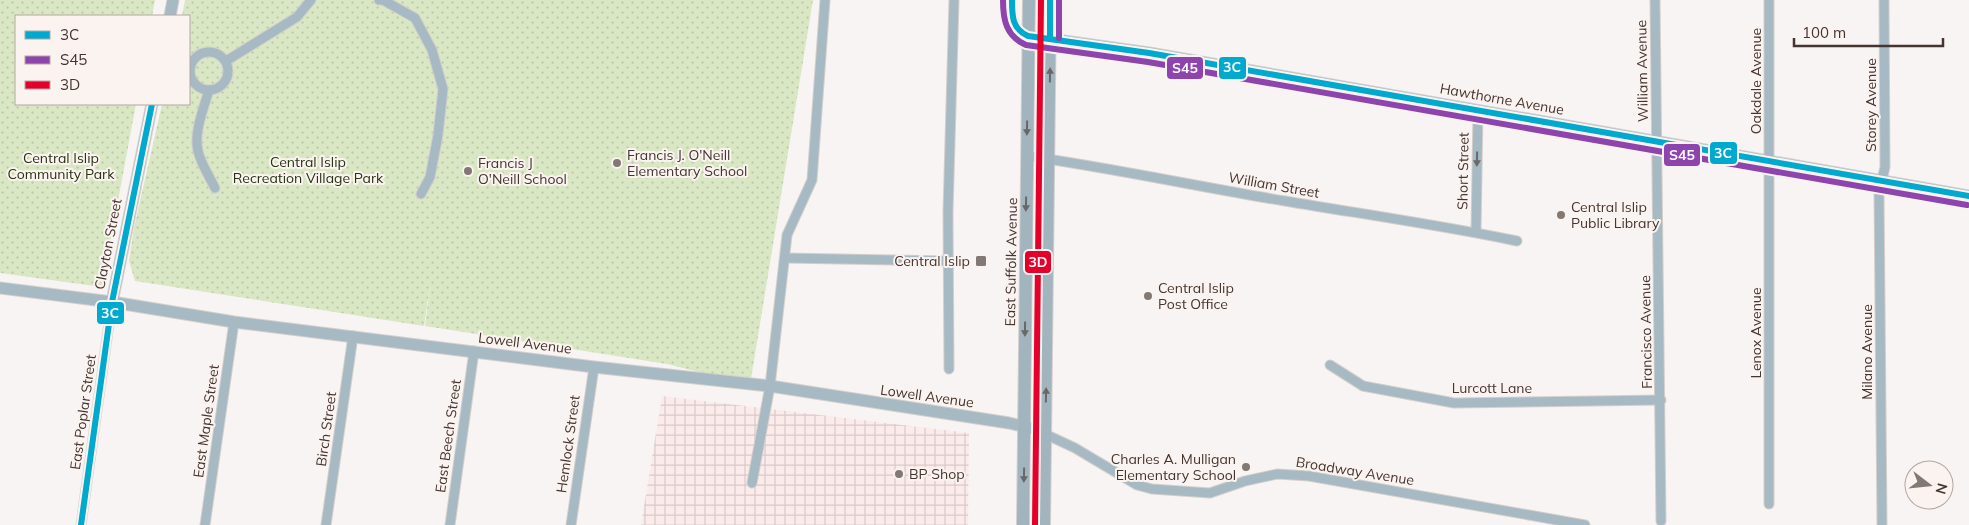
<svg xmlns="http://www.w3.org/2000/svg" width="1969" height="525" font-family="Mulish,sans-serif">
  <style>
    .industrial { fill: url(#industrial-grid) }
    .park { fill: url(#park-dots) }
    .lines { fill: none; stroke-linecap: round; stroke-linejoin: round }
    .minor-casing { stroke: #d3cfcd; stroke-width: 11 }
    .tertiary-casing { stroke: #d3cfcd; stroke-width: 13 }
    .secondary-casing { stroke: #d3cfcd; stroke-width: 14 }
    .minor { stroke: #a7b9c3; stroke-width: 9 }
    .tertiary { stroke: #a7b9c3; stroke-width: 11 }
    .secondary { stroke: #a2b5bf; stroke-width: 12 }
    .bus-1-casing { stroke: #fbf3f0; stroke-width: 10 }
    .bus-2-casing { stroke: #fbf3f0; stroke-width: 10 }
    .bus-3-casing { stroke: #fbf3f0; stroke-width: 10 }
    .bus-1 { stroke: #00a9ce; stroke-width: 6 }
    .bus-2 { stroke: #8e44ad; stroke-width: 6 }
    .bus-3 { stroke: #e4002b; stroke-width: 6 }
    .oneway { fill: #696869 }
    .oneway2 { fill: #6b6a6a }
    .poi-dot { fill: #827874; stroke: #fbf3f0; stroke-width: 2 }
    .labels { text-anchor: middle; stroke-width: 4; stroke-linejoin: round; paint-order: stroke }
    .street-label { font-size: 14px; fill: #43352f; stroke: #fbf3f0 }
    .poi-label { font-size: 14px; fill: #43352f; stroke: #fbf3f0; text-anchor: start }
    .park-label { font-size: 14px; fill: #263412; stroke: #fbf3f0 }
    .line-badge { stroke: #fbf3f0; stroke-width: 2 }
    .badge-label { font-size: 14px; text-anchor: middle; font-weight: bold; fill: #fff }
  </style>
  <defs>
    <pattern id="industrial-grid" width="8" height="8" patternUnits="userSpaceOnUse" patternTransform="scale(1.25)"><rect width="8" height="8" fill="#fcebeb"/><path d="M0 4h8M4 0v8" fill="none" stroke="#d9caca"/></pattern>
    <pattern id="park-dots" width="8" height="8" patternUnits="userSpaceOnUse" patternTransform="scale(1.25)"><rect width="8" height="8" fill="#dae7c4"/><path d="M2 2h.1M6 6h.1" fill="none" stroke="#bcc7a9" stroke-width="1.8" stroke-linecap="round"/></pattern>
  </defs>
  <rect width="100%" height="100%" fill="#f8f4f3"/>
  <polygon class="industrial" points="662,396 969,433 968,525 641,525"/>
  <g class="park">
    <polygon points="0,0 155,0 152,16 16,16 16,104 136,104 102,287 0,273"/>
    <polygon points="185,0 813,0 750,385 667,364 425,326 431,278 424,326 135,281 129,261 134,228 162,104 189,104 189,16 182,16"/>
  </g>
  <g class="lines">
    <defs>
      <g id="minor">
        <polyline points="379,0 383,0 415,18 432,50 443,89 438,135 430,177 421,194"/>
        <polyline points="1655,0 1661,521"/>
        <circle cx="209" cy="71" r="19"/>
        <polyline points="226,61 297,17 311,0"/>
        <path d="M209,90C204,107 196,127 197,144C198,159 208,174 215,188"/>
        <path d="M1027,156C1113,168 1199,187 1285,201C1362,214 1440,225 1517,241"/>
        <polyline points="1476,232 1478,110"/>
        <polyline points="785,258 948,261"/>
        <polyline points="1330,365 1363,386 1454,403 1661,400"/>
        <polyline points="949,369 948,212 954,0"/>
        <polyline points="1045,434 1075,448 1137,485 1152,489 1210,493 1245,481 1277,474 1309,476 1585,525"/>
        <polyline points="752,483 770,386 787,235 812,180 825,0"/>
        <polyline points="1769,504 1769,0"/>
        <polyline points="81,525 112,302"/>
        <polyline points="205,525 234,322"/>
        <polyline points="326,525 353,336"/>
        <polyline points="450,525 474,351"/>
        <polyline points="571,525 594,367"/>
        <polyline points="1882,525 1879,193 1885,167 1884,0"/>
      </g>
      <g id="tertiary">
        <polyline points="170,16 173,0"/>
        <polyline points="1028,36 1149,53 1969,196"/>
        <polyline points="0,288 112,302 234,322 594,367 770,386 1009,423 1030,428 1045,434"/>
        <polyline points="112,302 152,104"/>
      </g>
      <g id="secondary">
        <polyline points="1023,525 1029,0"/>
        <polyline points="1044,525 1050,0"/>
      </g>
    </defs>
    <use href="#minor" class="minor-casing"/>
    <use href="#tertiary" class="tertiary-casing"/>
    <use href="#secondary" class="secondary-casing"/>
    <use href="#minor" class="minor"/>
    <use href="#tertiary" class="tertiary"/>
    <use href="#secondary" class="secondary"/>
    <defs>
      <g id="bus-1">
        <path d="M1012,0C1012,16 1012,29 1028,36L1149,53L1969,196"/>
        <polyline points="1050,0 1050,38"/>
        <polyline points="81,525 112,302 152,104"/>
      </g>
      <g id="bus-2">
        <path d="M1003,0C1003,20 1006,36 1026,45L1148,62L1967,205"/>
        <polyline points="1059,0 1059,38"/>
      </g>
      <polyline id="bus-3" points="1035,525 1041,0"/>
    </defs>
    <use href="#bus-1" class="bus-1-casing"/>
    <use href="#bus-2" class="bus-2-casing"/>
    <use href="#bus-3" class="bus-3-casing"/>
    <use href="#bus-1" class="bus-1"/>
    <use href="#bus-2" class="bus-2"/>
    <use href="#bus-3" class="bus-3"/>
  </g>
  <defs><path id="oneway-solid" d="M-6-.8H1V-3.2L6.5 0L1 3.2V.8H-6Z" transform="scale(1.25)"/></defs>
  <g class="oneway">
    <use href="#oneway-solid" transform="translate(1050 75) rotate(-89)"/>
    <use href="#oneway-solid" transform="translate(1027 128) rotate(91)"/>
    <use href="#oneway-solid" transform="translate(1026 204) rotate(91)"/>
    <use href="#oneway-solid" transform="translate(1025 329) rotate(91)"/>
    <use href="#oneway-solid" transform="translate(1046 395) rotate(-89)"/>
    <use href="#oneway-solid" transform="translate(1024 475) rotate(91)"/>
  </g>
  <use class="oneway2" href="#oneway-solid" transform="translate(1477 159) rotate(91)"/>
  <g class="poi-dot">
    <circle cx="617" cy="163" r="5"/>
    <circle cx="468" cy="171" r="5"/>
    <circle cx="1561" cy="215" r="5"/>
    <rect x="975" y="255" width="12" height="12" rx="2.5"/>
    <circle cx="1148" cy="296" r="5"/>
    <circle cx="1246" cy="467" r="5"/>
    <circle cx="899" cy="474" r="5"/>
  </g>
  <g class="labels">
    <g class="street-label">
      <text transform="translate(1642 71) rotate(-91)" y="5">William Avenue</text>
      <text transform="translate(1756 81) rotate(-90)" y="5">Oakdale Avenue</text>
      <text transform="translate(1502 99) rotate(10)" y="5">Hawthorne Avenue</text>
      <text transform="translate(1871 105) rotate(-90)" y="5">Storey Avenue</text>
      <text transform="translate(1463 171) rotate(-89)" y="5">Short Street</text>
      <text transform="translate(1274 185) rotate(10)" y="5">William Street</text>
      <text transform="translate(108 244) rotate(-79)" y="5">Clayton Street</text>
      <text transform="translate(1011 262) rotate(-89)" y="5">East Suffolk Avenue</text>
      <text transform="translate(1646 332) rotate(-91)" y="5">Francisco Avenue</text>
      <text transform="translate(1756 333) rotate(-90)" y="5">Lenox Avenue</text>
      <text transform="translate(525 343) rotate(7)" y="5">Lowell Avenue</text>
      <text transform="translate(1867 352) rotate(-90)" y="5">Milano Avenue</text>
      <text x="1492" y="393">Lurcott Lane</text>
      <text transform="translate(927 396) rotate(8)" y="5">Lowell Avenue</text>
      <text transform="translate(83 412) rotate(-82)" y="5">East Poplar Street</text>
      <text transform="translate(206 421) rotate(-82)" y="5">East Maple Street</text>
      <text transform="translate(326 429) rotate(-82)" y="5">Birch Street</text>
      <text transform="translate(448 436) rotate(-82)" y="5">East Beech Street</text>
      <text transform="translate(568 444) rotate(-82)" y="5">Hemlock Street</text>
      <text transform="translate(1355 471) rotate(9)" y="5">Broadway Avenue</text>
    </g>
    <g class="poi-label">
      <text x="627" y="160">Francis J. O'Neill<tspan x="627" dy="16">Elementary School</tspan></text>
      <text x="478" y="168">Francis J<tspan x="478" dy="16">O'Neill School</tspan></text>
      <text x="1571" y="212">Central Islip<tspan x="1571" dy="16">Public Library</tspan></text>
      <text x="970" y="266" text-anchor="end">Central Islip</text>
      <text x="1158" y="293">Central Islip<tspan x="1158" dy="16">Post Office</tspan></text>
      <text x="1236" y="464" text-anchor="end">Charles A. Mulligan<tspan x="1236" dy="16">Elementary School</tspan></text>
      <text x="909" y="479">BP Shop</text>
    </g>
    <g class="park-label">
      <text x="61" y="163">Central Islip<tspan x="61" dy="16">Community Park</tspan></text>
      <text x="308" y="167">Central Islip<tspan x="308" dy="16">Recreation Village Park</tspan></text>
    </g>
  </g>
  <g class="line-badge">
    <rect x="1218" y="56" width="29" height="24" rx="5" fill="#00a9ce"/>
    <rect x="1166" y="56" width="38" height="24" rx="5" fill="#8e44ad"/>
    <rect x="1709" y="141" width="29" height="24" rx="5" fill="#00a9ce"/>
    <rect x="1663" y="143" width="38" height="24" rx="5" fill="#8e44ad"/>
    <rect x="1024" y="250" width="28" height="24" rx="5" fill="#e4002b"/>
    <rect x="96" y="301" width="29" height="24" rx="5" fill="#00a9ce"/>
  </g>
  <g class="badge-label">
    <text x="1232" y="72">3C</text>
    <text x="1185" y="73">S45</text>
    <text x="1723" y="158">3C</text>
    <text x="1682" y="160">S45</text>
    <text x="1038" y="267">3D</text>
    <text x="110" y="318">3C</text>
  </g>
  <rect x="15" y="15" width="175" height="90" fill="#fbf3f0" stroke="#b1a7a3"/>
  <rect x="25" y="31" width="25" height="8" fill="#00a9ce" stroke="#b1a7a3"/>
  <text x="60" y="40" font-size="15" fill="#43352f">3C</text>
  <rect x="25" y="56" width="25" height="8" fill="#8e44ad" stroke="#b1a7a3"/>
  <text x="60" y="65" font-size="15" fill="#43352f">S45</text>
  <rect x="25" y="81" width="25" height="8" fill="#e4002b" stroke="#b1a7a3"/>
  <text x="60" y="90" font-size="15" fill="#43352f">3D</text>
  <g transform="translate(1929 485) rotate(106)"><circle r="24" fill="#fbf3f0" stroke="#b1a7a3"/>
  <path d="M0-4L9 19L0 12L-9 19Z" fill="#827874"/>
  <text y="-8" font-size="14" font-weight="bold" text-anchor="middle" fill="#43352f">N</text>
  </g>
  <path d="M1794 38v8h149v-8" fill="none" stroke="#43352f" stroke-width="2.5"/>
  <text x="1802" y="38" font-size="15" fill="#43352f" stroke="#fbf3f0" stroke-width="4" paint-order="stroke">100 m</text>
</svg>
